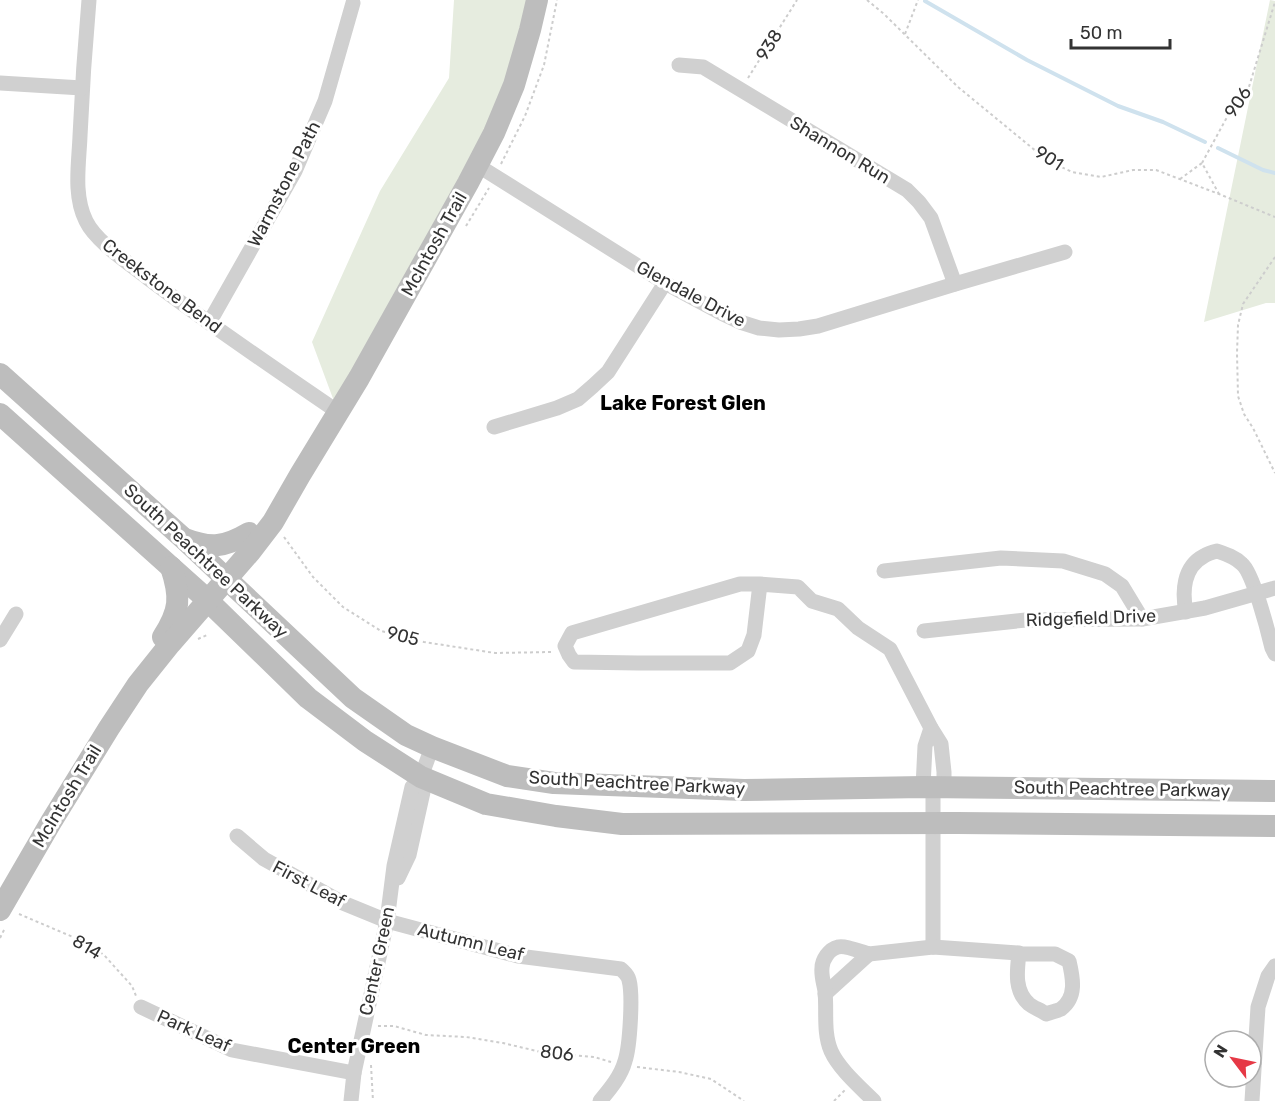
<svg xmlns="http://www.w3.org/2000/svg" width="1275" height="1101" font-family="Rubik,sans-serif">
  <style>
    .green { fill: #e6ecdf }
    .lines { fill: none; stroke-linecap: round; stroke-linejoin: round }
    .stream { stroke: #cfe2ee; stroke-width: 4 }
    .path { stroke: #cdcdcd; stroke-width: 2; stroke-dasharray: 3 3; stroke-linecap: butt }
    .street { stroke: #d0d0d0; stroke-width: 15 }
    .secondary { stroke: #bdbdbd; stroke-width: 22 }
    .labels { text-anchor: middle; stroke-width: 6; stroke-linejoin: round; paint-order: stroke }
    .street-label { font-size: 18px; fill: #333; stroke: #fff }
    .neighbourhood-label { font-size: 20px; font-weight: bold; fill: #000; stroke: #fff }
  </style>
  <rect width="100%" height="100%" fill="#fff"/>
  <g class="green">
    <polygon points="454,0 527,0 514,85 338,412 312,342 380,191 449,78"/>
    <polygon points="1270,0 1275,1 1275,303 1266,303 1204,322"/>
  </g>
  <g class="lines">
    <g class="stream">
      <polyline points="925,1 1027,60 1118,106 1163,122 1205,142"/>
      <polyline points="1218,148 1263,170 1275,173"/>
    </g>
    <g class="path">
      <polyline points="867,0 884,14 958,87 1048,161 1072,172 1101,177 1133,170 1156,170 1219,194 1275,217"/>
      <polyline points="905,34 918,0"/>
      <polyline points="748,78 797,0"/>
      <polyline points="1202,163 1232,108 1248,90 1275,2"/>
      <polyline points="501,164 525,116 544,65 557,0"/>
      <polyline points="1180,179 1202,163 1219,194"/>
      <polyline points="466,226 489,188"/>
      <polyline points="1275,257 1243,304 1238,325 1237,353 1238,396 1244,414 1253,428 1275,473"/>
      <polyline points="284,537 313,577 343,607 381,631 424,642 495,653 551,652"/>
      <polyline points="198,639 207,635"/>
      <polyline points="19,914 87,943 104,955 132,986 136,996"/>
      <polyline points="0,938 5,928"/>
      <polyline points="378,1026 394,1026 426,1035 466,1037 503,1043 545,1053 594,1057 611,1062"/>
      <polyline points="371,1065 373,1101"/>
      <polyline points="637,1067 679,1072 711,1079 744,1101"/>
      <polyline points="834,1101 845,1090"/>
    </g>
    <g class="street">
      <path d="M89,0C85,45 82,90 80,136C79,163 73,195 86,221C96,242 130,264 149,279C210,325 274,368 338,412"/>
      <polyline points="679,65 703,67 907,190 919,202 931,218 955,284"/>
      <polyline points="0,83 82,88"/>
      <polyline points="477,165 665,283 721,313 740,322 759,328 779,330 799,329 818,326 955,284 1065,252"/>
      <polyline points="209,323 295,171 325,101 353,3"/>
      <polyline points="494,427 557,408 578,399 593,386 608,372 665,283"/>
      <polyline points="884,571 1001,558 1063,561 1105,574 1122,586 1142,619"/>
      <polyline points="760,584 740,584 572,633 565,646 569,655 574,662 638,663 730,663 748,651 754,635 760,584 798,587 812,601 838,609 858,628 890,649 931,728 941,744 944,772 944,787"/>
      <path d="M1186,612C1182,592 1183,567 1204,556C1207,554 1213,552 1217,551C1226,554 1235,557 1242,564C1253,573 1268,631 1272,648L1275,654"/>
      <polyline points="924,631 1026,620 1142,619 1205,608 1275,588"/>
      <polyline points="0,640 16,614"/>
      <polyline points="923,787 925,746 931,728"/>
      <polyline points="933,787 933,947"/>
      <path d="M237,836L264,859L343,903L387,921L518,956L621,969C625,973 628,975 629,980C633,995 630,1046 625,1061C621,1076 610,1089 600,1101"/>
      <polyline points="398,878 409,855 423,792 421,777"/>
      <polyline points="825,994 869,954"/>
      <polyline points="141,1007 232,1050 354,1073"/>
      <polyline points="351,1101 354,1073 387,921 394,866 412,787 421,777 432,747"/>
      <path d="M874,1101C860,1087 839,1069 831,1051C823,1032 827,1011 825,991C824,984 821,976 822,968C822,960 829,949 838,947C845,945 861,952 869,954L933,947L1019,953L1022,954H1055L1069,961C1073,978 1077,997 1061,1009C1057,1011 1051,1012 1046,1014C1041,1010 1034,1008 1029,1004C1014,991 1017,971 1019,953"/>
      <polyline points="1252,1101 1258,1007 1268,976 1275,966"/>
    </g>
    <g class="secondary">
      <polyline points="0,374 183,538 353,698 406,735 432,747 507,776 554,783 744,790 923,787 1275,791"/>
      <polyline points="0,414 202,595 308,698 365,741 421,777 486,804 556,816 622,824 957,823 1275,826"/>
      <path d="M185,539C211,549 225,547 249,533"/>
      <path d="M163,637C180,611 181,597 171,567"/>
      <polyline points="0,910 51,822 109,728 138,684 170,644 250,552 273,522 300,475 359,378 468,183 494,133 514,85 530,30 537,0"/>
    </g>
  </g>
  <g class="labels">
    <g class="street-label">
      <text transform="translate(769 45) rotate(-58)" y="6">938</text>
      <text transform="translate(1238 102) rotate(-56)" y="6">906</text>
      <text transform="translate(840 150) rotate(31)" y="6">Shannon Run</text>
      <text transform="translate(1049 158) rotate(33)" y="6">901</text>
      <text transform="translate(284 184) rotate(-63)" y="6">Warmstone Path</text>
      <text transform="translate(434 244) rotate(-61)" y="6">McIntosh Trail</text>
      <text transform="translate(162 286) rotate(37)" y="6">Creekstone Bend</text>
      <text transform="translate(691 294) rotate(28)" y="6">Glendale Drive</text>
      <text transform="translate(206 561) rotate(43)" y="6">South Peachtree Parkway</text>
      <text transform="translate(1091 618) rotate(-2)" y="6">Ridgefield Drive</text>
      <text transform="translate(403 636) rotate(14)" y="6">905</text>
      <text transform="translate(637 783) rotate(3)" y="6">South Peachtree Parkway</text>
      <text transform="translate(1122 789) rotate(1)" y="6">South Peachtree Parkway</text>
      <text transform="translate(67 796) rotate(-59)" y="6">McIntosh Trail</text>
      <text transform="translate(309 884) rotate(28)" y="6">First Leaf</text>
      <text transform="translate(471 942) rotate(14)" y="6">Autumn Leaf</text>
      <text transform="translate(87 947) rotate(31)" y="6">814</text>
      <text transform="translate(377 961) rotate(-78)" y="6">Center Green</text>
      <text transform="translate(194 1031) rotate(24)" y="6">Park Leaf</text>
      <text transform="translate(557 1053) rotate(7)" y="6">806</text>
    </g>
    <g class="neighbourhood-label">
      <text x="683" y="410">Lake Forest Glen</text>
      <text x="354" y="1053">Center Green</text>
    </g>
  </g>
  <g transform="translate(1233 1059) rotate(302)"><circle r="28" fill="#ffffff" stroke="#adadad" stroke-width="1.5"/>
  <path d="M0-4.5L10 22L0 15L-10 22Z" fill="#e63946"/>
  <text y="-9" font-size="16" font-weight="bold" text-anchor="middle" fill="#333333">N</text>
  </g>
  <path d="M1071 39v9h99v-9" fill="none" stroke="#333333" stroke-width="3"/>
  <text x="1080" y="39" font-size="18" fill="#333333" stroke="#ffffff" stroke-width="4.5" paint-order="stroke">50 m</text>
</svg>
